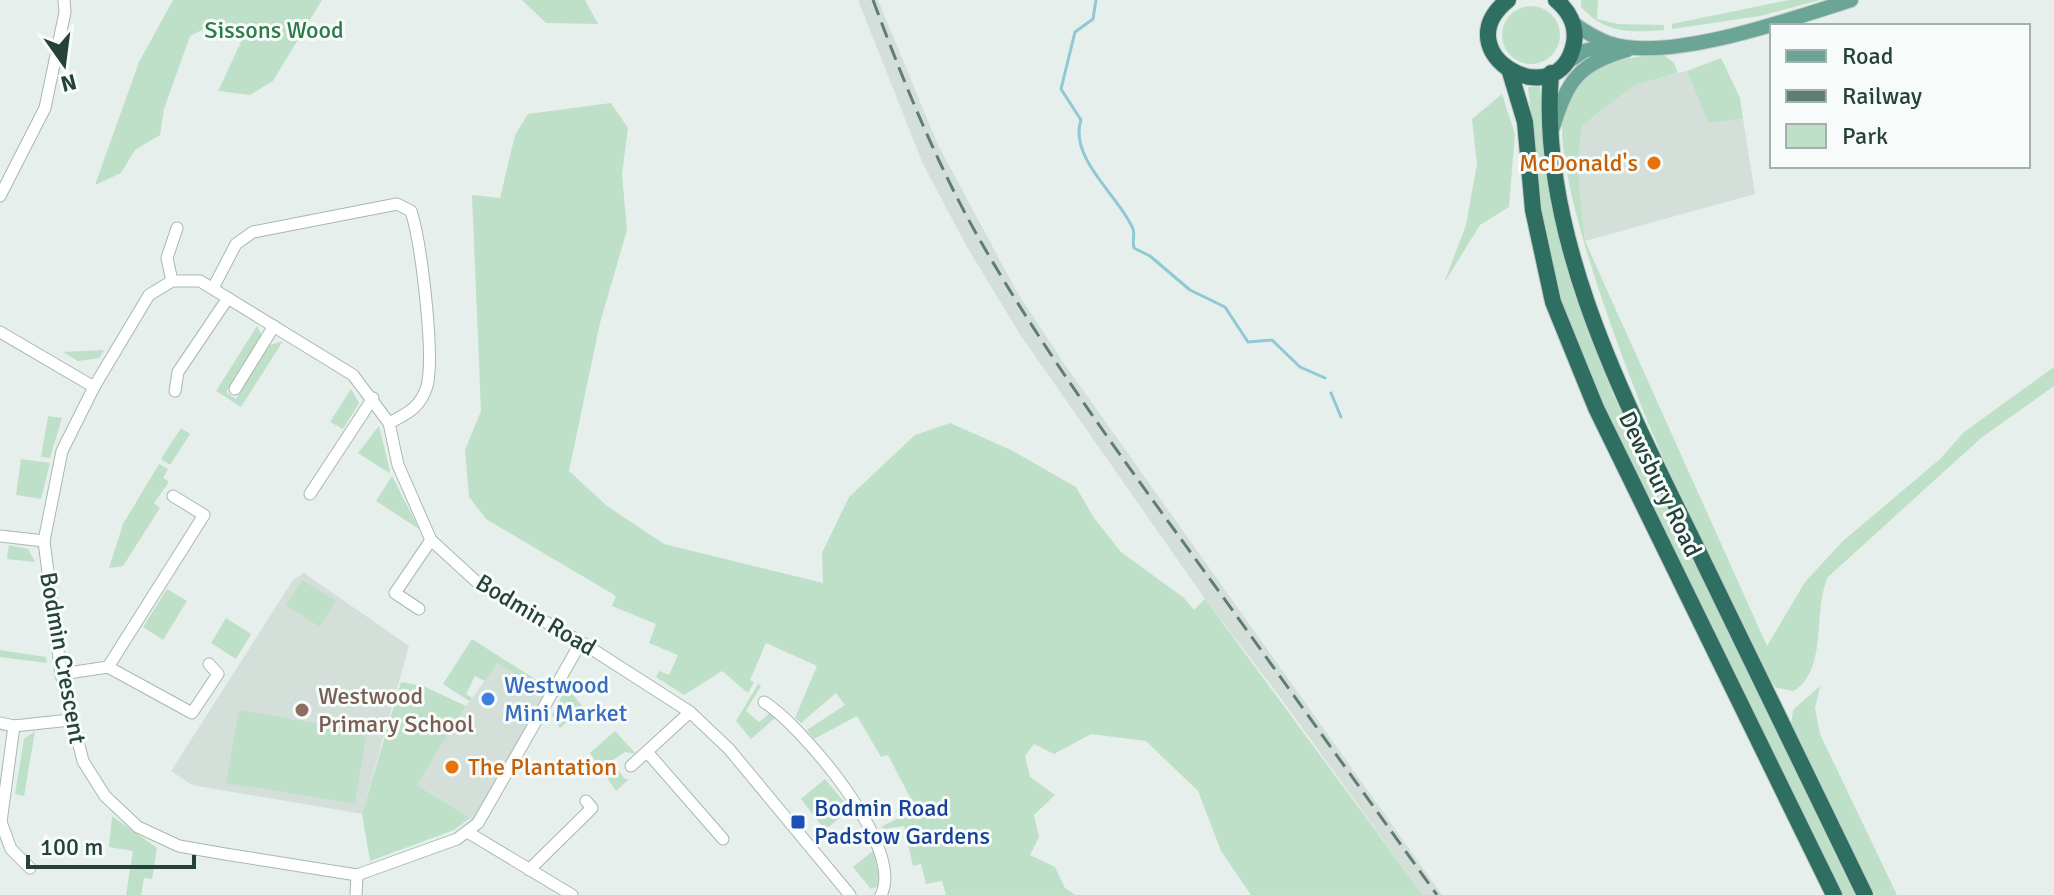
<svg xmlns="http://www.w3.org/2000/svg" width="2054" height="895" font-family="Signika,sans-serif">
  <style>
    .built { fill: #d4dfda }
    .green { fill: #bfe0c8 }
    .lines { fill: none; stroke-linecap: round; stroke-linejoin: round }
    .stream { stroke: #8ec9d4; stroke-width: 3 }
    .minor-casing { stroke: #a8b8b2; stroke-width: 13 }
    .major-casing { stroke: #c2cac8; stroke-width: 16 }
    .highway-casing { stroke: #c2cac8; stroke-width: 18 }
    .minor { stroke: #fff; stroke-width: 11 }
    .major { stroke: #6aa596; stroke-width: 14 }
    .highway { stroke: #2f6f62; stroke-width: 16 }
    .rail { stroke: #5f7d75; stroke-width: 3; stroke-dasharray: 16 8; stroke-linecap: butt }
    .food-dot { fill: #e8710a; stroke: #f7fbf9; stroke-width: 3 }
    .shop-dot { fill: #3f7fe0; stroke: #f7fbf9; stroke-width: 3 }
    .education-dot { fill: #8d6e63; stroke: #f7fbf9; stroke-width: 3 }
    .transit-dot { fill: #1a4fb4; stroke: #f7fbf9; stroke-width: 3 }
    .labels { text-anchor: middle; stroke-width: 6; stroke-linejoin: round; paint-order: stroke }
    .park-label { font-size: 24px; fill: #2d7a4b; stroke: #f7fbf9 }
    .food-label { font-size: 24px; fill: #c56008; stroke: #f7fbf9; text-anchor: end }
    .street-label { font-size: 24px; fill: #24423a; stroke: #f7fbf9 }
    .shop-label { font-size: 24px; fill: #366cbe; stroke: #f7fbf9; text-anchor: start }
    .education-label { font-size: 24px; fill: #785e54; stroke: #f7fbf9; text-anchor: start }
    .transit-label { font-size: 24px; fill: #164399; stroke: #f7fbf9; text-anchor: start }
  </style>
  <rect width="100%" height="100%" fill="#e6efeb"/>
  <g class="built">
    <polygon points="858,0 878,0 938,145 1017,292 1065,365 1442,895 1423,895 1277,693 1205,599 1021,336 967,247 923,164"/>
    <polygon points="1687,71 1708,123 1743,119 1755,194 1585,241 1579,181 1580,135 1583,125 1635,85"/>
    <polygon points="304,573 409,646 362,814 192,785 171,771 293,580"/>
    <polygon points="498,663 550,698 478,823 417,785 466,706"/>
  </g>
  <g class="green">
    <polygon points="173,0 322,0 273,81 250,95 218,91 249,25 216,23 190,36 164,109 160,135 135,150 121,173 95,185 139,62"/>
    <polygon points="522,0 585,0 598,24 546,23"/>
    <path d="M1581,0H1598L1597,19L1618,24L1664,25V30C1629,33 1605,33 1581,7Z"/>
    <polygon points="1789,0 1820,0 1760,16 1672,29 1672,24"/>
    <circle cx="1531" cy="35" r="29"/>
    <path d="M1663,54L1674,63L1678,73L1635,85L1583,125L1580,135L1579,181L1585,241L1767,646L1805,582L1843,541L1940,459L1964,432L2054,367V386L1981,438L1828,577C1812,611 1829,668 1794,691L1776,688L1771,681C1733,599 1688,518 1653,434C1629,377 1538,147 1568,96C1590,60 1625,58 1663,54Z"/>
    <polygon points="1721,58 1740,98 1743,119 1708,123 1687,71"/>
    <path d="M1540,86C1549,203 1571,286 1613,394L1855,895H1838L1590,384L1557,288L1543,226L1528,87Z"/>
    <polygon points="1502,94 1515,134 1509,207 1480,225 1444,283 1466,225 1477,164 1472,119"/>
    <polygon points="611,103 628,128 622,174 627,230 600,323 569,471 607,506 664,544 823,583 822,553 849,497 915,435 950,423 1011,450 1076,487 1094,518 1121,552 1184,598 1194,610 1205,599 1423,895 1251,895 1221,851 1198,791 1146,741 1091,734 1054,754 1034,744 1025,756 1030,777 1055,795 1034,815 1039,837 1030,855 1055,867 1065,888 1075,895 946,895 942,881 926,884 921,864 913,866 904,826 885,829 881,827 916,809 888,755 881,757 857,716 814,739 807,730 845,705 836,693 801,723 795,718 817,666 766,643 750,680 754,682 748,693 722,671 684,695 656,677 659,671 669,675 678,655 649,643 656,624 612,606 616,596 486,519 469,497 465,450 481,411 472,195 500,198 515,135 528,114"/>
    <polygon points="257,326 262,336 226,392 236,399 267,346 283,341 241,407 216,391"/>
    <polygon points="104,350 99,358 78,361 63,352"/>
    <polygon points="351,389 359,403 343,429 330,422"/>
    <polygon points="48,416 62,418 50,458 41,457"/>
    <polygon points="379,426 390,471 389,473 358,453"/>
    <polygon points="181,428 190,434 170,465 161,459"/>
    <polygon points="21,459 50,463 41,499 16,495"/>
    <polygon points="159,464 168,469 163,478 169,482 154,503 160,508 123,566 109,568 123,524"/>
    <polygon points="392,476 419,529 376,501"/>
    <polygon points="9,545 28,549 35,562 7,559"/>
    <polygon points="302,580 336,601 320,627 286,605"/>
    <polygon points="167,589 187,601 163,640 143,627"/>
    <polygon points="226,618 251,634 236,659 211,643"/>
    <polygon points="472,639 546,686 542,693 532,696 529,693 533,686 498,663 485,681 475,676 466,694 472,698 469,701 443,684"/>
    <polygon points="0,650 46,657 47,663 0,657"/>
    <polygon points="401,682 423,686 466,706 417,785 470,818 454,830 370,861 362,814"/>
    <polygon points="758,684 761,686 746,711 759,722 770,713 775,718 751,739 736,721"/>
    <polygon points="1820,686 1815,708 1820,734 1897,895 1875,895 1791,726 1793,710"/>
    <polygon points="567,687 583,707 560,728 552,715"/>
    <polygon points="239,710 367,732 355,804 226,783"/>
    <polygon points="35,731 24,796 15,794 24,739"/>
    <polygon points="615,731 636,754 625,752 611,761 625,779 629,779 616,791 590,753"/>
    <polygon points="825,779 850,809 825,830 801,799"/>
    <polygon points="112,816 157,848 152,879 144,878 141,895 126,895 133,851 109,847"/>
    <polygon points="873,851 879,876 877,887 871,889 853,867"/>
  </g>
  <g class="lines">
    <g class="stream">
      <path d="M1096,0L1093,19L1075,32L1061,89L1081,120C1068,158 1121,198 1133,229C1135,235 1132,241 1134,248L1150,256L1190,290L1225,307L1248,342L1272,340L1300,367L1325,378"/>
      <polyline points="1331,393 1341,417"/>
    </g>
    <defs>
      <g id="minor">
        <polyline points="0,196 45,108 65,12 64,0"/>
        <polyline points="172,281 167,258 177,228"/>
        <path d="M213,288L236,244L253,232L397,204L411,211C421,242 435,355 427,386C421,407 407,414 389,423"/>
        <polyline points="0,332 94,387"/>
        <polyline points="235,389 274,326"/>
        <polyline points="175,391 178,372 228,298"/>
        <polyline points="310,494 373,398"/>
        <polyline points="0,536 44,541"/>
        <polyline points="419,609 395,593 431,540"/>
        <polyline points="581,642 478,823 457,839 357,875 225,854 179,846 138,827 105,796 83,761 61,674 44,541 62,451 94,387 149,295 172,281 200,281 353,375 389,423 398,465 431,540 479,584 581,642 690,712 729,749 850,895"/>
        <polyline points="108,667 204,515 173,496"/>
        <polyline points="61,674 108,667 192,713 218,674 209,664"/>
        <path d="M764,702C802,726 906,848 881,895"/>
        <polyline points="0,723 14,726 70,720"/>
        <polyline points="14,726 1,822 11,849 30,868"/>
        <polyline points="648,753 723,839"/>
        <polyline points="631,766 690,712"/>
        <polyline points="469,833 572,895"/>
        <polyline points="529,870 592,808 586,801"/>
        <polyline points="356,895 357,875"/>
      </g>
      <g id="major">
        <path d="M1573,23C1585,32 1597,39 1611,44C1671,62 1791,19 1851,0"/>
        <polyline points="1562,66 1584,51 1612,44"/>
        <path d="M1553,127C1568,80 1578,64 1627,50"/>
      </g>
      <g id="highway">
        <path d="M1508,0C1442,53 1559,119 1574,43C1577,26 1569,11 1556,0"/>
        <polyline points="1510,72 1525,122 1533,210 1553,302 1596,408 1834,895"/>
        <path d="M1551,73C1537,243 1633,416 1704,563C1758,674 1811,784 1865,895"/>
      </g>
    </defs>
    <use href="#minor" class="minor-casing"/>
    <use href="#major" class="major-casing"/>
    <use href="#highway" class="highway-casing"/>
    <use href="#minor" class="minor"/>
    <use href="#major" class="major"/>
    <use href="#highway" class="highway"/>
    <path class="rail" d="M873,0C904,83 937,165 981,242C1050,362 1134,474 1215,586C1289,689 1363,792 1437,895"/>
  </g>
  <g class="food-dot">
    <circle cx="1654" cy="163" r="8"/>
    <circle cx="452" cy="767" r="8"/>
  </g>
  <circle class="shop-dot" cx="488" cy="699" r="8"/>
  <circle class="education-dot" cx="302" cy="710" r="8"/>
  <rect class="transit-dot" x="790" y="814" width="16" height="16" rx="4"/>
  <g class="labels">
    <g class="park-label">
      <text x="274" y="38">Sissons Wood</text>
    </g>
    <g class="food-label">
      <text x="1638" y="171">McDonald's</text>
      <text x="468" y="775" text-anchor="start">The Plantation</text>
    </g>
    <g class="street-label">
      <text transform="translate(1660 484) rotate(64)" y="8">Dewsbury Road</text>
      <text transform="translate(536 615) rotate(31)" y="8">Bodmin Road</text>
      <text transform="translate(63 658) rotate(80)" y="8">Bodmin Crescent</text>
    </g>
    <g class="shop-label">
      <text x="504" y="693">Westwood<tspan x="504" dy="28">Mini Market</tspan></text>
    </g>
    <g class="education-label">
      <text x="318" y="704">Westwood<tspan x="318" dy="28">Primary School</tspan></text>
    </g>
    <g class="transit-label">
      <text x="814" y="816">Bodmin Road<tspan x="814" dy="28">Padstow Gardens</tspan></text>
    </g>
  </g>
  <rect x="1770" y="24" width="260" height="144" fill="#f7fbf9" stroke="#a3b1ad" stroke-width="2"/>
  <rect x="1786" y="50" width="40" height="12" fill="#6aa596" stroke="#a3b1ad" stroke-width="2"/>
  <text x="1842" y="64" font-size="24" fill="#24423a">Road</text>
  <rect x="1786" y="90" width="40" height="12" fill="#5f7d75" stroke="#a3b1ad" stroke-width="2"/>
  <text x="1842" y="104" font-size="24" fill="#24423a">Railway</text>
  <rect x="1786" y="124" width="40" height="24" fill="#bfe0c8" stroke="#a3b1ad" stroke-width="2"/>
  <text x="1842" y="144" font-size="24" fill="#24423a">Park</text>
  <g transform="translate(64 64) rotate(166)" stroke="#f7fbf9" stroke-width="6" paint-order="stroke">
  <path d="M0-6L14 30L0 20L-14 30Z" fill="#24423a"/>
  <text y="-12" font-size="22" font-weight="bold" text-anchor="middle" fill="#24423a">N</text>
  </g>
  <path d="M28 855v12h166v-12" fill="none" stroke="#24423a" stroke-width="4"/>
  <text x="40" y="855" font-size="24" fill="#24423a" stroke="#f7fbf9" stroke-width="6" paint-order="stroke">100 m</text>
</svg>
